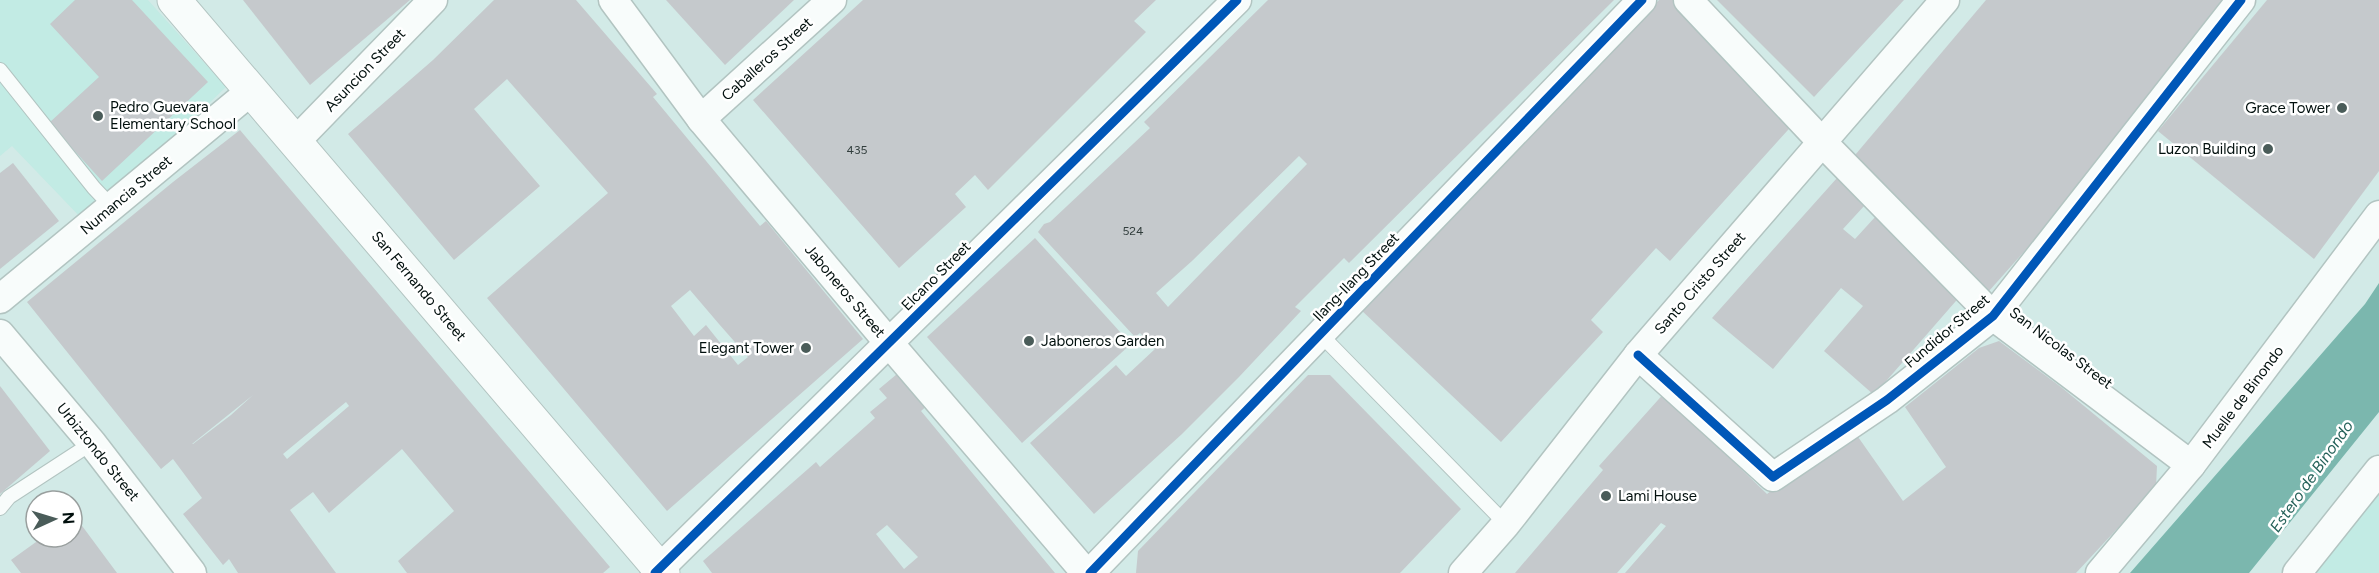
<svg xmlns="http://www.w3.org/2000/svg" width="2379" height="573" font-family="Figtree,sans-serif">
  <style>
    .built { fill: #c2ebe4 }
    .water { fill: #7bb7ae }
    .building { fill: #c5c9cc; fill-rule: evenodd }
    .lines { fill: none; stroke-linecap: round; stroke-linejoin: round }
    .lane-casing { stroke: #b2c4c1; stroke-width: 16 }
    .street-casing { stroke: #b2c4c1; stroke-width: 31 }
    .secondary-casing { stroke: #b2c4c1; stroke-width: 35 }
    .lane { stroke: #f8fcfb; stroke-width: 14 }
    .street { stroke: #f8fcfb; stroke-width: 28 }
    .secondary { stroke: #f8fcfb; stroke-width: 33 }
    .cycleway-casing { stroke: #fff; stroke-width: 13 }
    .cycleway { stroke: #0057b8; stroke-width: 9 }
    .poi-dot { fill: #4a5c59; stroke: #fff; stroke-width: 2 }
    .labels { text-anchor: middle; stroke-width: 5; stroke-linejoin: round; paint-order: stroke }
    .number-label { font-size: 12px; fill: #323e3d }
    .street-label { font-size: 15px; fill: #010f0d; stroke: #fff }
    .poi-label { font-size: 15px; fill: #010f0d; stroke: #fff; text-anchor: start }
    .water-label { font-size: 16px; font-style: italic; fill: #25625a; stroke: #fff }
  </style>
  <rect width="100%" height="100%" fill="#d2eae7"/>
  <g class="built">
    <polygon points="0,0 148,0 226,87 85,222 12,146 0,156"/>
    <polygon points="2379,469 2379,573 2295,573"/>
  </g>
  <polygon class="water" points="2379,283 2379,412 2249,573 2130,573 2365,304"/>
  <g class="building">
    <polygon points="75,0 132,0 208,82 102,181 49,123 99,77 50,24"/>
    <polygon points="243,0 410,0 310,85"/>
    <path d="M494,0H576L657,94L653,97L760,226L766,221L863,339L667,511L487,298L608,193L507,79L474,109L540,186L454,260L348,134L433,60ZM690,290L719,324L748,357L738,365L706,325L694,336L671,306Z"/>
    <polygon points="666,0 794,0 725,65"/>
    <polygon points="863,0 1156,0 1134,21 1146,32 988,190 975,175 955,194 966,207 899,268 753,100"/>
    <path d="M1268,0H1614L1349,263L1344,258L1295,307L1301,311L1239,377L1182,434L1094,514L1030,443L1116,365L1126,376L1155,349L1140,333L1135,337L1038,232L1044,224L1050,222L1150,128L1144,122ZM1299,156L1307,164L1168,307L1156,293L1192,261Z"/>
    <polygon points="1659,0 1673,0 1797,120 1670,261 1656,248 1591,320 1603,332 1501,442 1360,309 1498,170"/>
    <polygon points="1717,0 1904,0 1814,97"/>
    <polygon points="1986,0 2227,0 2062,209 1989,291 1850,161"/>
    <polygon points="2267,0 2379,0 2379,171 2314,259 2158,131"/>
    <path d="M240,130L610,567L603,573H407L398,561L454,511L402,449L329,513L313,492L290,510L336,573H238L229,559L223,565L183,514L202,498L173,459L161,469L27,302L173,182ZM253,395L231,415L193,444H192ZM346,402L349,406L287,459L283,454Z"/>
    <polygon points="13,163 59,221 0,269 0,173"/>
    <polygon points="1837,178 1865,205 1843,229 1855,239 1876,216 1962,294 1874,395 1824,351 1863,306 1841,288 1773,369 1712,318"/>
    <polygon points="1035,238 1131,344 1022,443 927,337"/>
    <polygon points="1999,341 2061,387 2157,466 2156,487 2076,573 1625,573 1666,526 1661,523 1617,573 1515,573 1603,470 1599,466 1666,391 1741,453 1734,462 1767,494 1782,482 1856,434 1903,501 1946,467 1905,407 1979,348"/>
    <path d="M903,369L929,404L921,411L1055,573H712L703,561L816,462L820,467L875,418L870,412L887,398L879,389ZM887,525L918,557L904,569L876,534Z"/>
    <polygon points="1308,375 1330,375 1461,509 1400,573 1136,573 1138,551"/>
    <polygon points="0,386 50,451 0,494"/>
    <polygon points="74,515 117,573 21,573 11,560 43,537 72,537"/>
  </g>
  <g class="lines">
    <defs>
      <g id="lane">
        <polyline points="0,70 94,188 112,207"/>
        <polyline points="1321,335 1506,524"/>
        <polyline points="0,508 9,497 92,443"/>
      </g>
      <g id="street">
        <polyline points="613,0 701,119 889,343 1086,573"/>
        <polyline points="1688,0 1822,142 1993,316 2191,465"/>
        <polyline points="701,119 832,0"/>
        <polyline points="296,141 433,0"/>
        <polyline points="0,299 251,91"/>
        <polyline points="0,334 92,443 192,573"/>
        <polyline points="1638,355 1773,477 1887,400 1993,316 2241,0"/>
        <polyline points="655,573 1237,0"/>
        <polyline points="1090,573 1642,0"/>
        <polyline points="1463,573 1506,524 1638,355 1945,0"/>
        <polyline points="2100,573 2191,465 2379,215"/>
        <polyline points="2297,573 2379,470"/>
      </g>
      <polyline id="secondary" points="174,0 663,573"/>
    </defs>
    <use href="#lane" class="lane-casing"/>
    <use href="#street" class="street-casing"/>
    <use href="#secondary" class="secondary-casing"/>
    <use href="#lane" class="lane"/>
    <use href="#street" class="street"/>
    <use href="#secondary" class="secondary"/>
    <defs>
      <g id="cycleway">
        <polyline points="1638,355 1773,477 1887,400 1993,316 2241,0"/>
        <polyline points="655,573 1237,0"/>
        <polyline points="1090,573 1642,0"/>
      </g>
    </defs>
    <use href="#cycleway" class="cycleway-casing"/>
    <use href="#cycleway" class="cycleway"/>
  </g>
  <g class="poi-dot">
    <circle cx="2342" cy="108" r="6"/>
    <circle cx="98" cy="116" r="6"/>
    <circle cx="2268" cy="149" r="6"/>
    <circle cx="1029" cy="341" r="6"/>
    <circle cx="806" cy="348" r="6"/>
    <circle cx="1606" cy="496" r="6"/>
  </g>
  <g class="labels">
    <g class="number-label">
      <text x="857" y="154">435</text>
      <text x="1133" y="235">524</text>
    </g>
    <g class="street-label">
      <text transform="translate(767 59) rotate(-42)" y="5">Caballeros Street</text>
      <text transform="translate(365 70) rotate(-46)" y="5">Asuncion Street</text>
      <text transform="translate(126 195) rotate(-40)" y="5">Numancia Street</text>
      <text transform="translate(936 276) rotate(-45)" y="5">Elcano Street</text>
      <text transform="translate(1356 277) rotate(-46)" y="5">Ilang-Ilang Street</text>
      <text transform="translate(1700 283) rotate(-49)" y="5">Santo Cristo Street</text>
      <text transform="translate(419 286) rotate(50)" y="5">San Fernando Street</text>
      <text transform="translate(845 291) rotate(50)" y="5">Jaboneros Street</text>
      <text transform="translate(1947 331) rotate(-40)" y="5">Fundidor Street</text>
      <text transform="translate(2061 348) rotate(37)" y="5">San Nicolas Street</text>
      <text transform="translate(2243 397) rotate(-53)" y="5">Muelle de Binondo</text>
      <text transform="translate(98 452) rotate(51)" y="5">Urbiztondo Street</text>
    </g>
    <g class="poi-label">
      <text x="110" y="112">Pedro Guevara<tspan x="110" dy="17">Elementary School</tspan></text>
      <text x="2330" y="113" text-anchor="end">Grace Tower</text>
      <text x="2256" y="154" text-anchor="end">Luzon Building</text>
      <text x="1041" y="346">Jaboneros Garden</text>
      <text x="794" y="353" text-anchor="end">Elegant Tower</text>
      <text x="1618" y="501">Lami House</text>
    </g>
    <g class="water-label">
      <text transform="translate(2311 476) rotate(-55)" y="6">Estero de Binondo</text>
    </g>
  </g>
  <g transform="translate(54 519) rotate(86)"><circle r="28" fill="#ffffff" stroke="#999f9e" stroke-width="1.5"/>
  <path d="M0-4.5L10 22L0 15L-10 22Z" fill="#4a5c59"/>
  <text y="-9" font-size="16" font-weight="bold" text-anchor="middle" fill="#010f0d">N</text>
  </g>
</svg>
